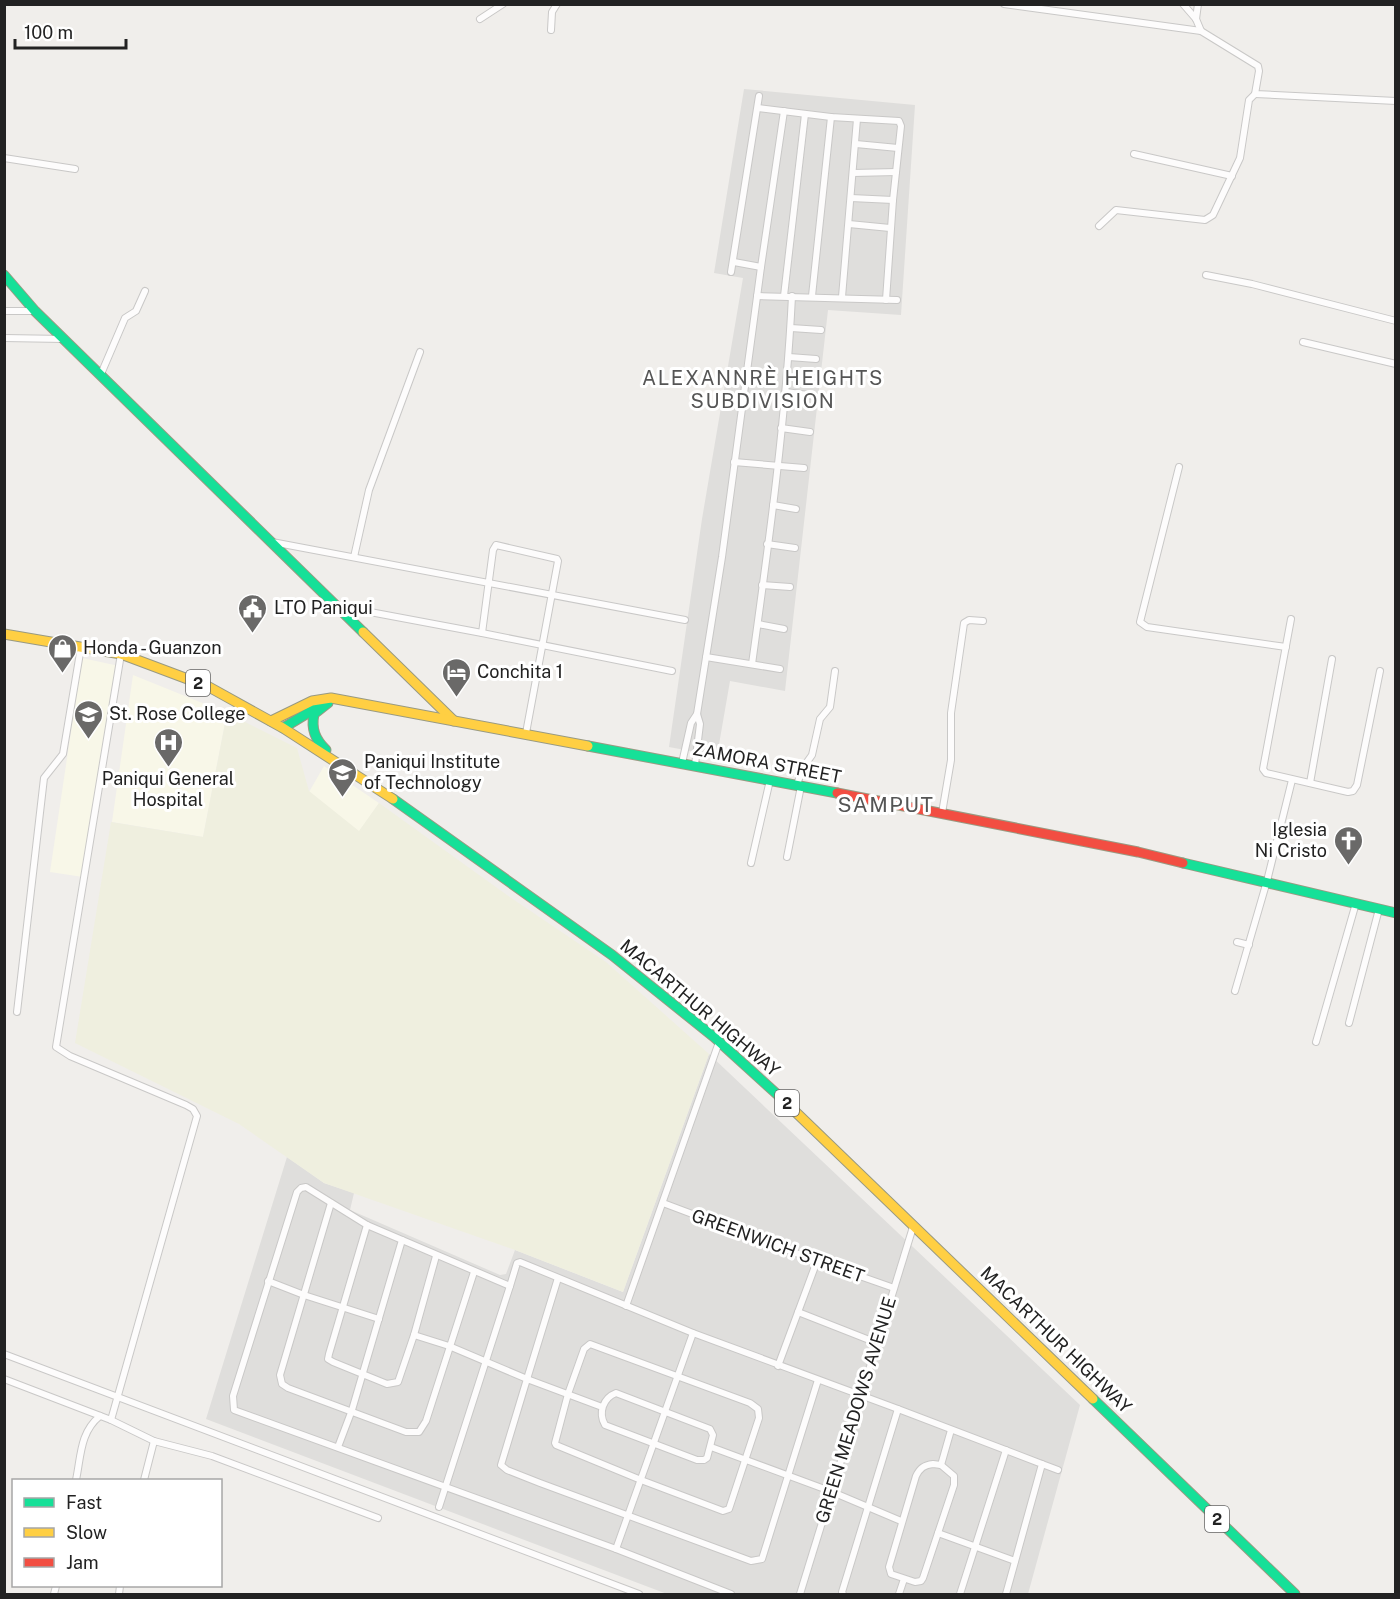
<svg xmlns="http://www.w3.org/2000/svg" width="1400" height="1599" font-family="'Public Sans',sans-serif">
  <style>
    .residential { fill: #dfdedc }
    .education { fill: #f8f7e8 }
    .farmland { fill: #efefdf }
    .lines { fill: none; stroke-linecap: round; stroke-linejoin: round }
    .street-casing { stroke: #c9c8c7; stroke-width: 8 }
    .fast-casing { stroke: #999a82; stroke-width: 11 }
    .slow-casing { stroke: #999a82; stroke-width: 11 }
    .jam-casing { stroke: #999a82; stroke-width: 11 }
    .street { stroke: #fdfcfc; stroke-width: 6 }
    .fast { stroke: #16e098; stroke-width: 9 }
    .slow { stroke: #ffcf43; stroke-width: 9 }
    .jam { stroke: #f24e42; stroke-width: 9 }
    .labels { text-anchor: middle; stroke-width: 6; stroke-linejoin: round; paint-order: stroke }
    .shield { fill: #fff; stroke: #646464; stroke-width: 1.5 }
    .shield-label { font-size: 16px; font-weight: bold; fill: #222 }
    .poi-label { font-size: 18px; fill: #222; stroke: #fff; text-anchor: start }
    .street-label { font-size: 18px; fill: #222; stroke: #fff }
    .neighbourhood-label { font-size: 20px; letter-spacing: 1.5px; fill: #555; stroke: #fff }
    .quarter-label { font-size: 21px; letter-spacing: 1.5px; fill: #555; stroke: #fff }
  </style>
  <rect width="100%" height="100%" fill="#f0eeeb"/>
  <g class="residential">
    <polygon points="744,89 915,105 901,315 828,310 785,691 730,681 717,756 669,747 702,519 743,278 714,273"/>
    <polygon points="709,1054 1080,1405 1028,1594 667,1594 206,1419 287,1157 324,1183 354,1193 350,1210 500,1275 506,1274 515,1250 623,1292"/>
  </g>
  <g class="education">
    <polygon points="82,658 119,666 83,877 50,872"/>
    <polygon points="133,675 227,713 203,837 112,822"/>
    <polygon points="324,766 379,803 359,832 309,792"/>
  </g>
  <polygon class="farmland" points="227,713 297,748 309,791 359,831 379,803 507,895 606,962 709,1054 623,1292 515,1250 324,1183 239,1124 75,1043 111,822 203,837"/>
  <g class="lines">
    <defs>
      <g id="street">
        <polyline points="1004,4 1201,31"/>
        <polyline points="1183,4 1196,19 1201,31 1258,66 1259,71 1255,94 1396,101"/>
        <polyline points="480,19 503,4"/>
        <polyline points="1196,19 1198,4"/>
        <polyline points="551,30 552,12 557,4"/>
        <polyline points="758,108 831,117 899,121 901,126 893,200 886,300"/>
        <polyline points="856,144 898,148"/>
        <polyline points="1134,154 1232,176"/>
        <polyline points="4,158 75,169"/>
        <polyline points="853,173 896,172"/>
        <polyline points="851,198 893,200"/>
        <polyline points="849,224 890,228"/>
        <polyline points="1099,226 1116,210 1205,220 1213,215 1240,158 1249,100 1255,94"/>
        <polyline points="734,262 761,267"/>
        <polyline points="731,272 759,96"/>
        <polyline points="1206,275 1252,284 1396,321"/>
        <polyline points="757,296 897,300"/>
        <polyline points="784,296 805,114"/>
        <polyline points="812,296 831,117"/>
        <polyline points="842,297 857,119"/>
        <polyline points="4,311 35,311"/>
        <polyline points="791,328 821,330"/>
        <polyline points="4,338 64,339"/>
        <polyline points="1303,342 1396,364"/>
        <polyline points="789,357 816,359"/>
        <polyline points="101,374 125,318 136,311 145,291"/>
        <polyline points="786,392 815,396"/>
        <polyline points="781,428 810,432"/>
        <polyline points="734,462 804,468"/>
        <polyline points="1179,467 1140,622 1147,627 1286,647"/>
        <polyline points="773,505 796,509"/>
        <polyline points="272,542 685,620"/>
        <polyline points="767,544 795,548"/>
        <polyline points="354,557 369,490 420,352"/>
        <polyline points="762,585 790,587"/>
        <polyline points="338,606 482,633 672,671"/>
        <polyline points="1291,619 1263,769 1266,773 1348,792 1353,791 1357,785 1380,671"/>
        <polyline points="758,624 784,629"/>
        <polyline points="482,633 493,550 496,545 557,559 558,561 526,733"/>
        <polyline points="706,657 780,669"/>
        <path d="M752,664C769,542 786,419 792,296"/>
        <polyline points="682,763 691,723 697,714"/>
        <polyline points="695,765 700,724 697,714 722,557 761,267 784,111"/>
        <polyline points="1310,783 1332,659"/>
        <polyline points="797,785 802,769 812,755 820,719 830,707 835,671"/>
        <polyline points="942,813 951,760 951,713 964,623 969,620 983,621"/>
        <polyline points="787,857 801,786"/>
        <polyline points="751,863 770,780"/>
        <polyline points="1237,942 1249,945"/>
        <polyline points="1235,991 1267,881 1292,780"/>
        <polyline points="17,1012 44,778 63,754 81,647"/>
        <polyline points="1349,1023 1379,909"/>
        <polyline points="1316,1042 1356,903"/>
        <polyline points="331,1203 280,1375 282,1384 288,1388 406,1432 419,1432 426,1421 474,1272"/>
        <polyline points="663,1203 817,1261 894,1288"/>
        <polyline points="367,1225 329,1354 328,1359 333,1362 387,1384 398,1382 414,1335 436,1256"/>
        <polyline points="268,1281 304,1295 379,1319"/>
        <polyline points="510,1286 367,1225 306,1187 301,1188 297,1192 233,1396 234,1410 616,1549 731,1594"/>
        <polyline points="626,1306 719,1042"/>
        <polyline points="798,1312 877,1343"/>
        <polyline points="414,1335 449,1346 527,1379 558,1278"/>
        <polygon points="590,1344 750,1403 758,1409 759,1418 729,1509 723,1511 641,1480 556,1445 555,1443 568,1394 584,1349"/>
        <polyline points="4,1354 639,1594"/>
        <polyline points="778,1366 817,1261"/>
        <polyline points="4,1379 111,1420 154,1441 212,1456 378,1518"/>
        <path d="M616,1393L710,1429L713,1435L707,1458L704,1460H697L605,1425C598,1413 603,1398 616,1393Z"/>
        <polyline points="602,1407 527,1379 501,1465 507,1470 540,1483 751,1561 762,1559 818,1380"/>
        <polyline points="111,1420 197,1116 193,1109 186,1105 70,1056 56,1047 121,654"/>
        <polyline points="338,1447 352,1410 402,1240"/>
        <polyline points="711,1447 830,1491 901,1521"/>
        <path d="M933,1464L941,1465L954,1476V1485L923,1578L921,1581L915,1582L891,1574L889,1567L916,1476C920,1468 924,1465 933,1464Z"/>
        <polyline points="1042,1464 1058,1470"/>
        <polyline points="941,1465 951,1430"/>
        <path d="M76,1480C81,1456 80,1432 100,1416"/>
        <polyline points="144,1480 154,1441"/>
        <polyline points="439,1507 510,1286 517,1263 520,1262 693,1333 898,1409 1042,1464 1006,1594"/>
        <polyline points="938,1533 1015,1561"/>
        <polyline points="616,1549 693,1333"/>
        <polyline points="54,1594 56,1586"/>
        <polyline points="119,1594 120,1586"/>
        <polyline points="800,1594 913,1227"/>
        <polyline points="843,1594 842,1592 898,1409"/>
        <polyline points="899,1594 904,1579"/>
        <polyline points="960,1594 1006,1450"/>
      </g>
      <g id="fast">
        <polyline points="4,275 35,311 363,632"/>
        <polyline points="283,728 321,705"/>
        <polyline points="588,746 837,793"/>
        <path d="M326,750C315,739 311,729 314,714L328,703"/>
        <polyline points="393,799 612,955 714,1037 779,1096"/>
        <polyline points="1183,863 1396,913"/>
        <polyline points="1093,1399 1295,1594"/>
      </g>
      <g id="slow">
        <polyline points="363,632 454,721"/>
        <polyline points="4,634 121,654 209,687 283,728 393,799"/>
        <polyline points="271,721 312,701 331,698 588,746"/>
        <polyline points="779,1096 1093,1399"/>
      </g>
      <polyline id="jam" points="837,793 1138,852 1183,863"/>
    </defs>
    <use href="#street" class="street-casing"/>
    <use href="#fast" class="fast-casing"/>
    <use href="#slow" class="slow-casing"/>
    <use href="#jam" class="jam-casing"/>
    <use href="#street" class="street"/>
    <use href="#fast" class="fast"/>
    <use href="#slow" class="slow"/>
    <use href="#jam" class="jam"/>
  </g>
  <defs>
    <symbol id="civic-pin" viewBox="-11 -11 22 30"><path d="M0 17L-7.5 6A9.5 9.5 0 1 1 7.5 6Z" fill="#6a6968" stroke="#fff"/><path d="M-.6-6.5H3V-4.5H.6V-3L4-1V1h2V6H-6V1h2V-1L-.6-3ZM-1.2 2.5V6h2.4V2.5Z" fill="#fff"/></symbol>
    <symbol id="shop-pin" viewBox="-11 -11 22 30"><path d="M0 17L-7.5 6A9.5 9.5 0 1 1 7.5 6Z" fill="#6a6968" stroke="#fff"/><path d="M-5-2.5h2.3a2.7 3.5 0 0 1 5.4 0H5L5.5 6h-11ZM-1.5-2.5h3a1.5 2.3 0 0 0-3 0Z" fill="#fff"/></symbol>
    <symbol id="hotel-pin" viewBox="-11 -11 22 30"><path d="M0 17L-7.5 6A9.5 9.5 0 1 1 7.5 6Z" fill="#6a6968" stroke="#fff"/><path d="M-6-4.5h1.5V1H6V5H4.5V3h-9V5H-6ZM-4 0a1.8 1.8 0 1 1 3.6 0ZM.5 0V-2.5h3Q6-2.5 6 0Z" fill="#fff"/></symbol>
    <symbol id="university-pin" viewBox="-11 -11 22 30"><path d="M0 17L-7.5 6A9.5 9.5 0 1 1 7.5 6Z" fill="#6a6968" stroke="#fff"/><path d="M0-5L7-2L0 1L-7-2ZM-4 1L0 2.5L4 1V4Q0 6-4 4Z" fill="#fff"/></symbol>
    <symbol id="hospital-pin" viewBox="-11 -11 22 30"><path d="M0 17L-7.5 6A9.5 9.5 0 1 1 7.5 6Z" fill="#6a6968" stroke="#fff"/><path d="M-5-5h3v3.5h4V-5h3V5h-3V1.5h-4V5h-3Z" fill="#fff"/></symbol>
    <symbol id="school-pin" viewBox="-11 -11 22 30"><path d="M0 17L-7.5 6A9.5 9.5 0 1 1 7.5 6Z" fill="#6a6968" stroke="#fff"/><path d="M0-5L7-2L0 1L-7-2ZM-4 1L0 2.5L4 1V4Q0 6-4 4Z" fill="#fff"/></symbol>
    <symbol id="church-pin" viewBox="-11 -11 22 30"><path d="M0 17L-7.5 6A9.5 9.5 0 1 1 7.5 6Z" fill="#6a6968" stroke="#fff"/><path d="M-1.2-6h2.4v3.5h3.3v2.4h-3.3V6h-2.4V-.1h-3.3v-2.4h3.3Z" fill="#fff"/></symbol>
  </defs>
  <g fill-rule="evenodd">
    <use href="#civic-pin" x="236" y="592" width="33" height="45"/>
    <use href="#shop-pin" x="46" y="632" width="33" height="45"/>
    <use href="#hotel-pin" x="440" y="656" width="33" height="45"/>
    <use href="#university-pin" x="72" y="698" width="33" height="45"/>
    <use href="#hospital-pin" x="152" y="726" width="33" height="45"/>
    <use href="#school-pin" x="326" y="756" width="33" height="45"/>
    <use href="#church-pin" x="1332" y="824" width="33" height="45"/>
  </g>
  <g class="labels">
    <g class="shield">
      <rect x="186" y="670" width="24" height="26" rx="4.5"/>
      <rect x="775" y="1090" width="24" height="26" rx="4.5"/>
      <rect x="1205" y="1506" width="24" height="26" rx="4.5"/>
    </g>
    <g class="shield-label">
      <text x="198" y="689">2</text>
      <text x="787" y="1109">2</text>
      <text x="1217" y="1525">2</text>
    </g>
    <g class="poi-label">
      <text x="274" y="614">LTO Paniqui</text>
      <text x="83" y="654">Honda - Guanzon</text>
      <text x="477" y="678">Conchita 1</text>
      <text x="109" y="720">St. Rose College</text>
      <text x="364" y="768">Paniqui Institute<tspan x="364" dy="21">of Technology</tspan></text>
      <text x="168" y="785" text-anchor="middle">Paniqui General<tspan x="168" dy="21">Hospital</tspan></text>
      <text x="1327" y="836" text-anchor="end">Iglesia<tspan x="1327" dy="21">Ni Cristo</tspan></text>
    </g>
    <g class="street-label">
      <text transform="translate(767 763) rotate(11)" y="6">ZAMORA STREET</text>
      <text transform="translate(700 1008) rotate(40)" y="6">MACARTHUR HIGHWAY</text>
      <text transform="translate(778 1246) rotate(20)" y="6">GREENWICH STREET</text>
      <text transform="translate(1056 1340) rotate(44)" y="6">MACARTHUR HIGHWAY</text>
      <text transform="translate(856 1410) rotate(-73)" y="6">GREEN MEADOWS AVENUE</text>
    </g>
    <g class="neighbourhood-label">
      <text x="763" y="385">ALEXANNRÈ HEIGHTS<tspan x="763" dy="23">SUBDIVISION</tspan></text>
    </g>
    <g class="quarter-label">
      <text x="886" y="812">SAMPUT</text>
    </g>
  </g>
  <rect width="1400" height="1599" fill="none" stroke="#222222" stroke-width="12"/>
  <rect x="12" y="1479" width="210" height="108" fill="#ffffff" stroke="#a7a7a7" stroke-width="1.5"/>
  <rect x="24" y="1498" width="30" height="9" fill="#16e098" stroke="#a7a7a7" stroke-width="1.5"/>
  <text x="66" y="1509" font-size="18" fill="#222222">Fast</text>
  <rect x="24" y="1528" width="30" height="9" fill="#ffcf43" stroke="#a7a7a7" stroke-width="1.5"/>
  <text x="66" y="1539" font-size="18" fill="#222222">Slow</text>
  <rect x="24" y="1558" width="30" height="9" fill="#f24e42" stroke="#a7a7a7" stroke-width="1.5"/>
  <text x="66" y="1569" font-size="18" fill="#222222">Jam</text>
  <path d="M15 39v9h111v-9" fill="none" stroke="#222222" stroke-width="3"/>
  <text x="24" y="39" font-size="18" fill="#222222" stroke="#ffffff" stroke-width="4.5" paint-order="stroke">100 m</text>
</svg>
